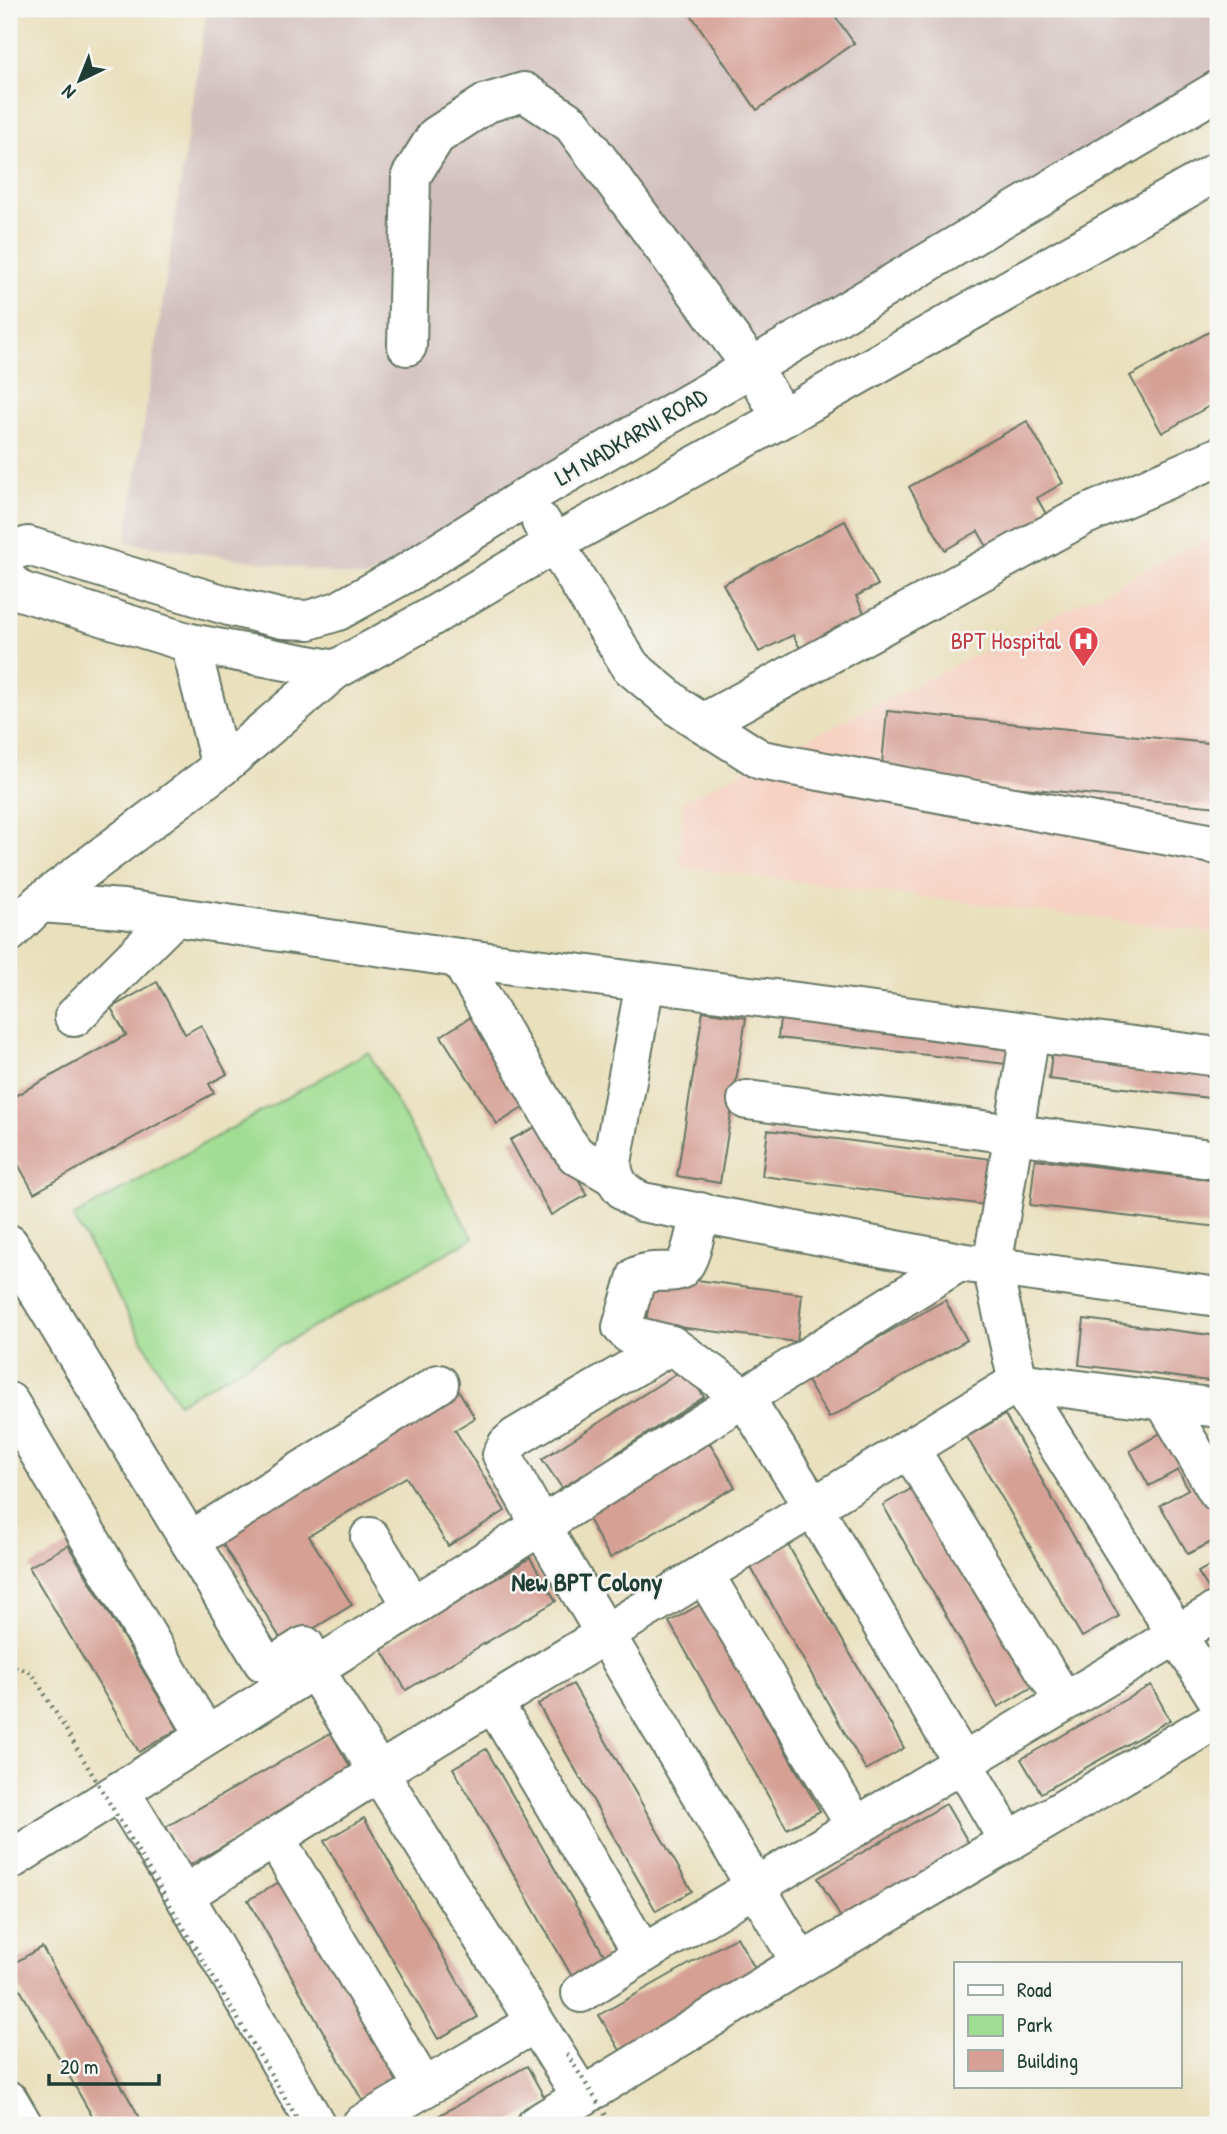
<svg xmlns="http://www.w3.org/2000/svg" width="1227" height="2134" font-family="'Patrick Hand',sans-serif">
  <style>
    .built { fill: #f6d2c3 }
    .industrial { fill: #d1bfbd }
    .green { fill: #a0dd92; stroke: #608d63; stroke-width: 2 }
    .building { fill: #d6a095 }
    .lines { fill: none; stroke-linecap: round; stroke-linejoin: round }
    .minor-casing { stroke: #667664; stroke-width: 42 }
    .minor { stroke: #fff; stroke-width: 38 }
    .path-bridge { stroke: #667664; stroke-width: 4.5; stroke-dasharray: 2 5; stroke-linecap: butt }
    .labels { text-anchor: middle; stroke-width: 5; stroke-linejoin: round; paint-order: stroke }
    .street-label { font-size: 24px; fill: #1f3d34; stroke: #f6f6f2 }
    .health-label { font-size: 24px; fill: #be3a42; stroke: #f6f6f2; text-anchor: end }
    .neighbourhood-label { font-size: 26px; font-weight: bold; fill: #1f3d34; stroke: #f6f6f2 }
  </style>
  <rect width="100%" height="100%" fill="#f6f6f2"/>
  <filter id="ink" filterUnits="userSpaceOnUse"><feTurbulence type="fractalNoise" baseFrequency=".0143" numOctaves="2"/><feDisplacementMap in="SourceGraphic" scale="14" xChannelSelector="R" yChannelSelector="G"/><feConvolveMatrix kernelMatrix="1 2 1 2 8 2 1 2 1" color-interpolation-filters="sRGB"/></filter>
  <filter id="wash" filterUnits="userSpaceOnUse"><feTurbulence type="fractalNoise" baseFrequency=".00686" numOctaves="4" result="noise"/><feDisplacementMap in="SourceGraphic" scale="28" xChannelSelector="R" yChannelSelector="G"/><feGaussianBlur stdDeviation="1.57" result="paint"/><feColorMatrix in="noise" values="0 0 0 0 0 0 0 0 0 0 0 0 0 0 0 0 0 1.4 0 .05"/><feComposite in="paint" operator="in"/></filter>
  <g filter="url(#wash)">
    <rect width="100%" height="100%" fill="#e9e0bd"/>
    <polygon class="built" points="1218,534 1218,933 680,867 683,801"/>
    <polygon class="industrial" points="207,9 1218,9 1218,86 367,578 126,542"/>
    <polygon class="green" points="368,1052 473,1238 178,1403 73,1217"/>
    <g id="blocks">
      <g class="building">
        <polygon points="687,9 830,9 854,43 757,110"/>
        <polygon points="1218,327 1218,401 1162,433 1130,376"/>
        <polygon points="1027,421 1063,483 1037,498 1049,519 990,552 978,531 945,550 909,487"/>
        <polygon points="845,521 878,585 856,596 866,617 801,650 793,635 759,652 723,584"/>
        <polygon points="887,711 1218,744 1218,807 881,774"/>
        <polygon points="157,982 185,1034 201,1025 227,1074 209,1084 214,1093 34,1193 9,1148 9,1099 126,1035 111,1008"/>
        <polygon points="781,1009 1010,1035 1006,1064 778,1038"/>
        <polygon points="703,1011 746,1018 720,1183 677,1176"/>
        <polygon points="471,1017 526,1106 497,1124 441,1036"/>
        <polygon points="1053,1042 1218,1063 1218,1099 1049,1079"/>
        <polygon points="547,1121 587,1195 551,1215 510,1140"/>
        <polygon points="768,1130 991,1159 985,1205 762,1176"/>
        <polygon points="1035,1159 1218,1181 1218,1227 1030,1205"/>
        <polygon points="652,1274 802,1294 797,1342 646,1323"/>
        <polygon points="945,1300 967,1340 829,1418 806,1379"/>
        <polygon points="1084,1319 1218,1336 1218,1382 1079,1365"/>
        <polygon points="685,1368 704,1397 562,1488 542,1459"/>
        <polygon points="456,1386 475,1418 455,1430 505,1511 448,1546 406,1477 309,1536 352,1605 285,1646 216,1533"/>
        <polygon points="1005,1415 1119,1616 1082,1637 967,1437"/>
        <polygon points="1166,1430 1218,1521 1218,1546 1215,1540 1188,1554 1160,1505 1188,1489 1178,1470 1149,1486 1130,1451"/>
        <polygon points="710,1443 735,1487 610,1558 585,1514"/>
        <polygon points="921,1483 1036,1685 998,1707 883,1505"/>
        <polygon points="68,1545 178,1729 139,1752 29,1567"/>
        <polygon points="788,1545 904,1748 866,1770 750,1566"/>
        <polygon points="530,1558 556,1601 406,1690 381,1648"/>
        <polygon points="1218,1561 1218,1586 1210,1591 1198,1572"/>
        <polygon points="701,1604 820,1811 787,1829 669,1622"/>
        <polygon points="573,1684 692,1891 656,1911 538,1704"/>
        <polygon points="1151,1685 1170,1720 1041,1793 1021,1759"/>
        <polygon points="331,1733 353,1772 188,1866 166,1827"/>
        <polygon points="486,1749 607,1960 574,1980 453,1768"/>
        <polygon points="946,1804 971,1847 842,1920 818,1878"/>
        <polygon points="364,1818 478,2017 438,2039 324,1841"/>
        <polygon points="288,1877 407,2084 366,2107 248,1900"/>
        <polygon points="737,1937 758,1974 621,2052 599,2015"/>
        <polygon points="42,1947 144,2125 97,2125 9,1970 9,1966"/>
        <polygon points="527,2066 547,2102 506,2125 422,2125"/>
      </g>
    </g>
  </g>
  <g filter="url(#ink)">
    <use href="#blocks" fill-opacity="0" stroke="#667664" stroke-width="2"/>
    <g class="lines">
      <defs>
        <g id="minor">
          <polyline points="407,346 411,176 436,136 487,103 524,92 572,124 752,367 782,418"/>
          <polyline points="541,522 631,667 681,709 761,760 1218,845"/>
          <polyline points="9,552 28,546 229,606 283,619 309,620 338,611 408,572 524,498 752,367 1218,90"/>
          <polyline points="9,581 20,591 190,643 335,670"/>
          <polyline points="190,643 221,767"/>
          <polyline points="703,723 1083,516 1218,457"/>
          <polyline points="40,903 123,909 459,958 1218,1057"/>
          <polyline points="9,933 40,903 221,767 335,670 426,620 555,543 782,418 1218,171"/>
          <polyline points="459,958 565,1140 576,1155 613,1176"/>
          <path d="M645,983L612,1162C613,1183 623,1193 642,1202L959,1262L1218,1297"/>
          <polyline points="74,1017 174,917"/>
          <polyline points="1030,1033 992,1267 1018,1382 1218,1700"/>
          <polyline points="747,1100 1218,1160"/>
          <polyline points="9,1244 263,1662 273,1665 305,1646"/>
          <path d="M671,1345L630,1335L622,1327L637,1276C649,1270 662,1273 676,1271C691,1269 696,1226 700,1212"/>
          <polyline points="1164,1401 1218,1492"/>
          <polyline points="9,1402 206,1736"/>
          <polyline points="909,1448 1064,1701"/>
          <polyline points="370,1537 413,1606"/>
          <polyline points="190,1541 439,1384"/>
          <polyline points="704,1574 856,1827"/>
          <polyline points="301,1648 582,2097"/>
          <polyline points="493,1702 643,1954 1218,1610"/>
          <polyline points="120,1791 184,1895 316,2125"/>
          <polyline points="275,1838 424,2088 535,2023"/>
          <polyline points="9,1861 959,1262"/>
          <polyline points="184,1895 379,1772 1018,1382 1218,1408"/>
          <polyline points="801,1963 541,1526 502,1455 507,1445 516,1437 671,1345 744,1397 813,1507 1009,1842"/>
          <polyline points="581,1993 643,1954"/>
          <polyline points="9,2101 23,2125"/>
          <polyline points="361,2125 424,2088"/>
          <polyline points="536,2125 801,1963 1218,1719"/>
        </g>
      </defs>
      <use href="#minor" class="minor-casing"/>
      <use href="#minor" class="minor"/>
      <g class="path-bridge">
        <polyline points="9,1664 32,1673 301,2125"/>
        <polyline points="567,2054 612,2125"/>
      </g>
    </g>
  </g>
  <defs>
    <symbol id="hospital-pin" viewBox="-11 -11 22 30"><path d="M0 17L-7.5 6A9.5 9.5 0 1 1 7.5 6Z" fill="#e0444e" stroke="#f6f6f2"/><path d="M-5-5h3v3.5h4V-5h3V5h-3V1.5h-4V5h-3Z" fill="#fff"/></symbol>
  </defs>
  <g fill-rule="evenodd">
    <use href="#hospital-pin" x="1066" y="624" width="35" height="47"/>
  </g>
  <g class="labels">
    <g class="street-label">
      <text transform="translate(631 437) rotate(-30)" y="8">LM NADKARNI ROAD</text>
    </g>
    <g class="health-label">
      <text x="1061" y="649">BPT Hospital</text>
    </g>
    <g class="neighbourhood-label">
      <text x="587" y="1591">New BPT Colony</text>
    </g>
  </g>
  <rect width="1227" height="2134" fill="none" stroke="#f6f6f2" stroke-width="35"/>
  <rect x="954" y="1962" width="228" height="126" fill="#f6f6f2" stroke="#a0aca6" stroke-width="2"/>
  <rect x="968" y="1985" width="35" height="10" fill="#ffffff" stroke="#a0aca6" stroke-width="2"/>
  <text x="1017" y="1997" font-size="21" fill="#1f3d34">Road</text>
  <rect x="968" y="2015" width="35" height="21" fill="#a0dd92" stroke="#a0aca6" stroke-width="2"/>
  <text x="1017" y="2032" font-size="21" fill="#1f3d34">Park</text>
  <rect x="968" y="2050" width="35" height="21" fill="#d6a095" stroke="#a0aca6" stroke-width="2"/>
  <text x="1017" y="2068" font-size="21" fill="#1f3d34">Building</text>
  <g transform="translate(80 80) rotate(223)" stroke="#f6f6f2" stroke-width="5" paint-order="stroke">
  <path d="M0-5L12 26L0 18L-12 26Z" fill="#1f3d34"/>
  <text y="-10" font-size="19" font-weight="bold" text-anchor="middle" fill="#1f3d34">N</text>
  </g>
  <path d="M49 2074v10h110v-10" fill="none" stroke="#1f3d34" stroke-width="3.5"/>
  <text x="60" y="2074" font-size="21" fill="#1f3d34" stroke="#f6f6f2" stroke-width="5" paint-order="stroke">20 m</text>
</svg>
